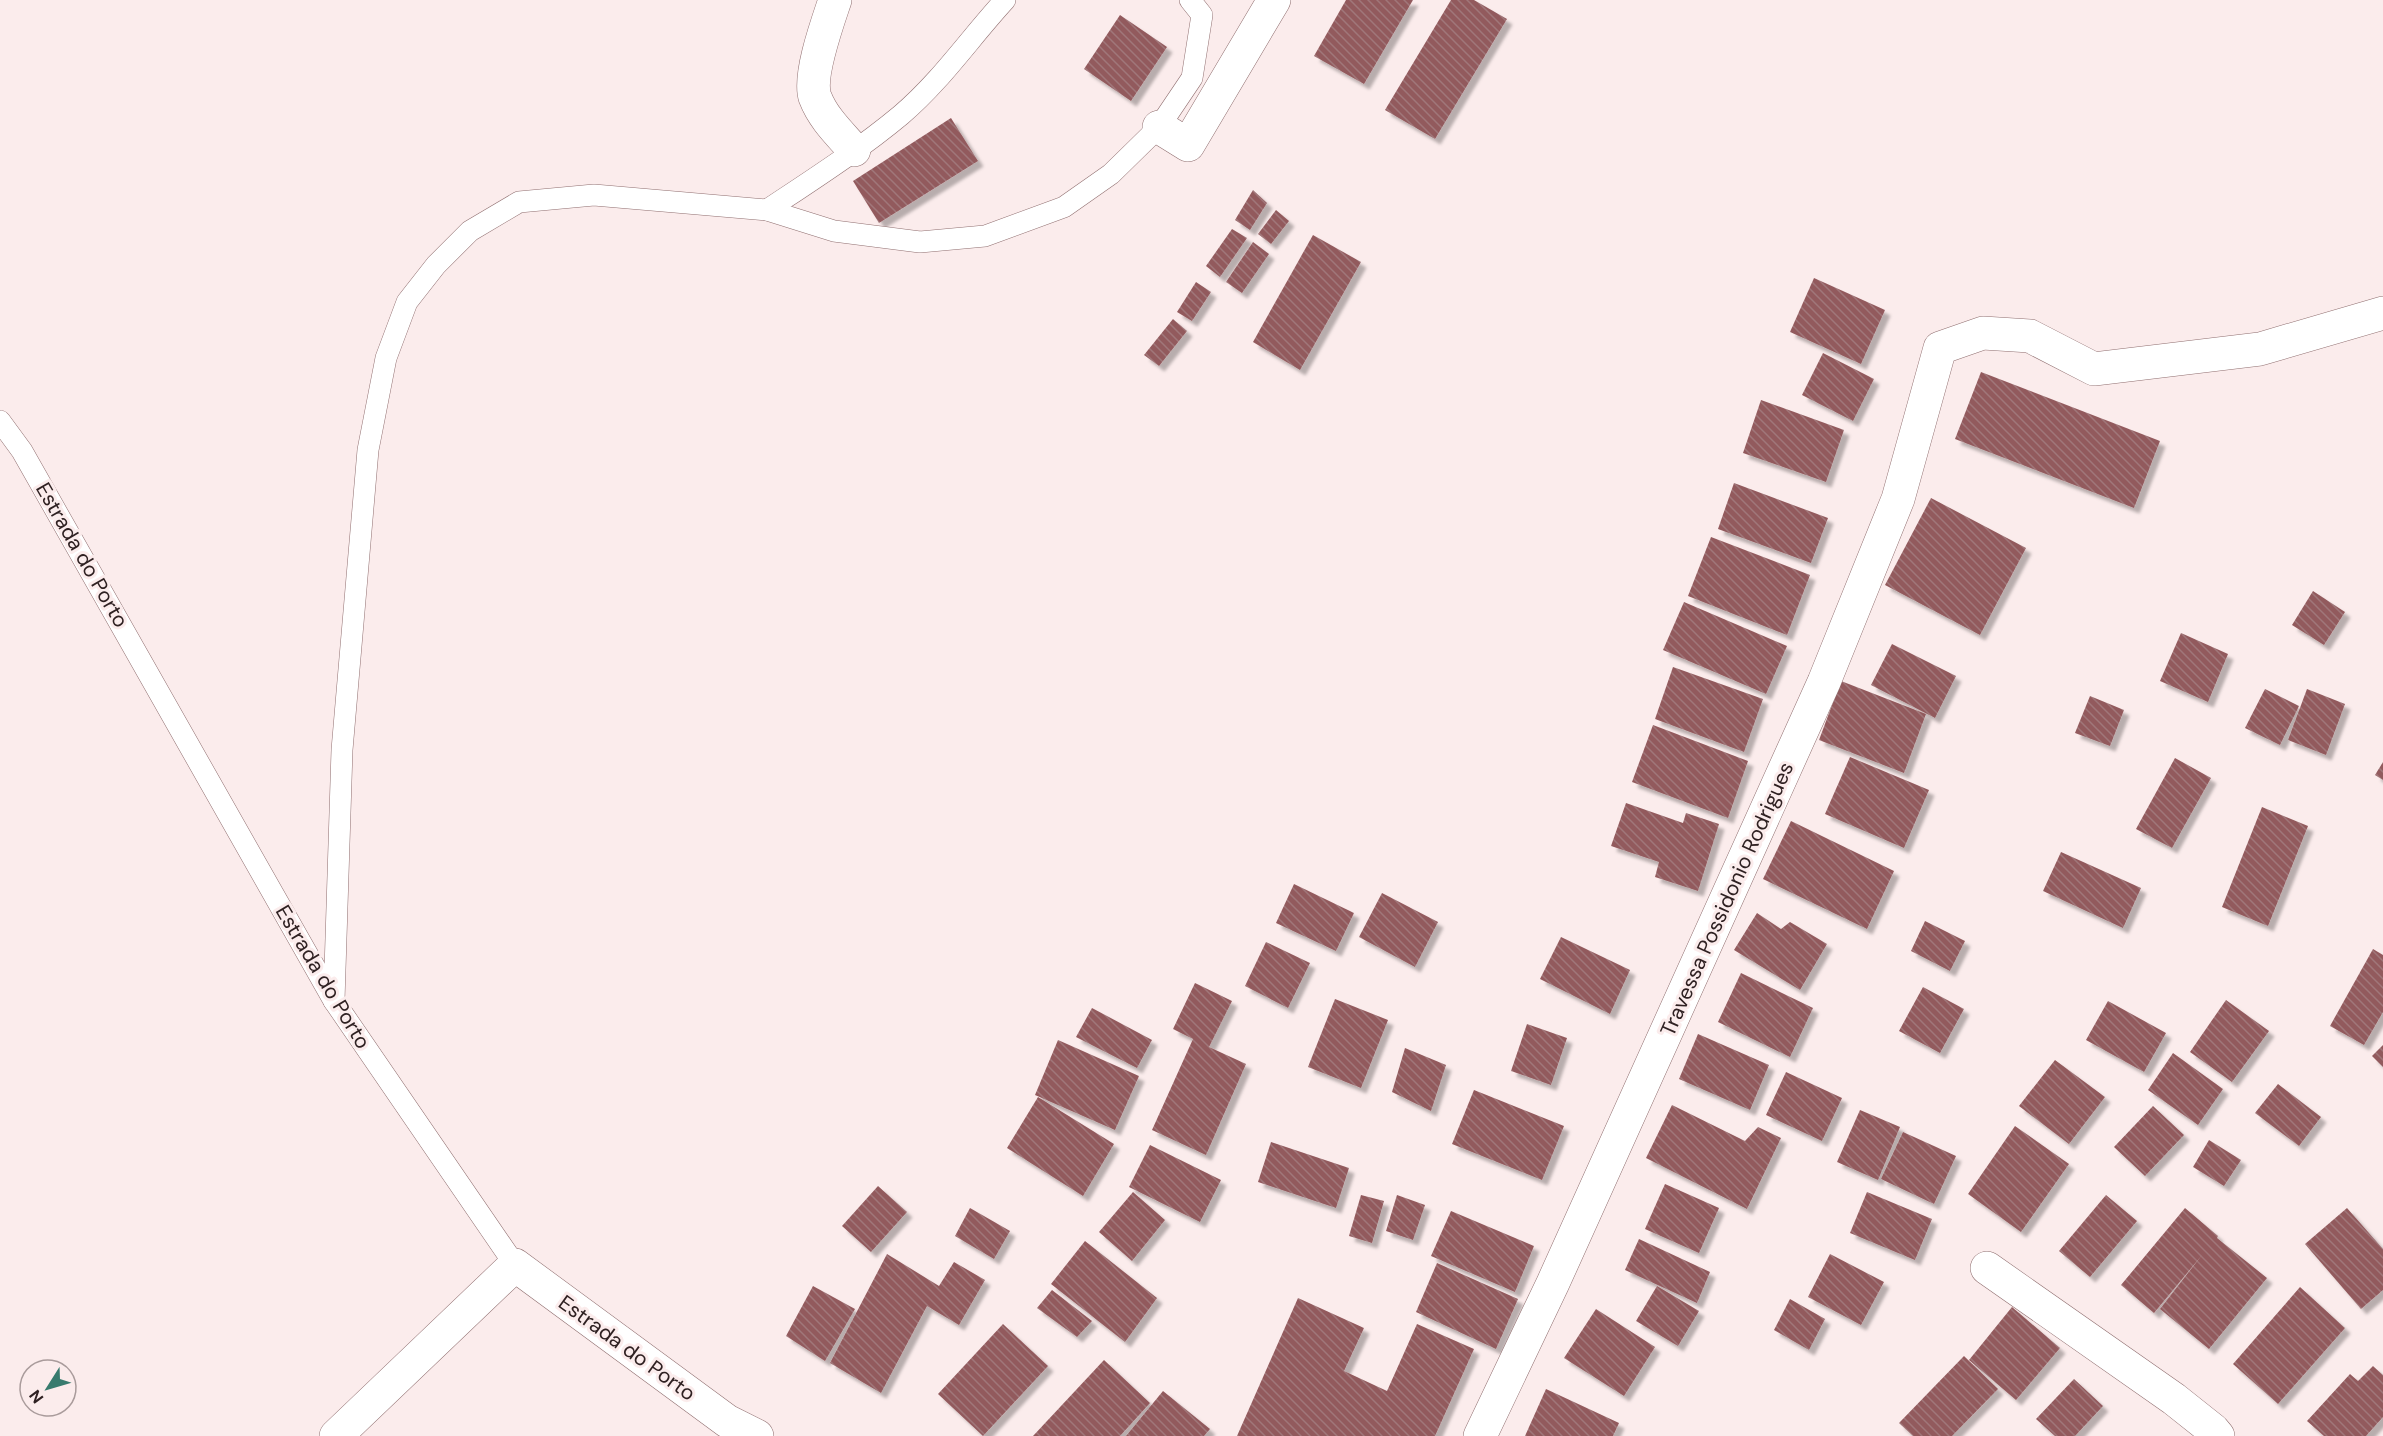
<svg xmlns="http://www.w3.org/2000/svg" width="2383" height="1436" font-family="'DM Sans',sans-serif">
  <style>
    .building { fill: url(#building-back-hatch); filter: url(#shadow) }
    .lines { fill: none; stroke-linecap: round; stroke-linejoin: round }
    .service-casing { stroke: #906f70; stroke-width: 22 }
    .minor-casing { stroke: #906f70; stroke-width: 34 }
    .service { stroke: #fff; stroke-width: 21 }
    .minor { stroke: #fff; stroke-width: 33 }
    .labels { text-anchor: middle; stroke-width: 6; stroke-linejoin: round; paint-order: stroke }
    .street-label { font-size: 21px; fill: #2f2122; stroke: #fbecec }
  </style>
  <defs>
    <pattern id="building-back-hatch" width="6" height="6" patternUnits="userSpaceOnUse" patternTransform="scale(1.5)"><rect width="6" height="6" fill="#925a5d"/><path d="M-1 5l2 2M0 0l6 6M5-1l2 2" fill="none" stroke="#a0777a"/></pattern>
    <filter id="shadow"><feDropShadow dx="5.5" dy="5.5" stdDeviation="1.5" flood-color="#0004"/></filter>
  </defs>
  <rect width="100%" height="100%" fill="#fbecec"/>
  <g class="building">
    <polygon points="1346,0 1413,0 1364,84 1314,56"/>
    <polygon points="1451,0 1474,0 1507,19 1435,139 1385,110"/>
    <polygon points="1120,15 1167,47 1131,101 1084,69"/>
    <polygon points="951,118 978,161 879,223 853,181"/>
    <polygon points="1253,190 1267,203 1250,230 1235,220"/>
    <polygon points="1276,210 1289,221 1271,244 1258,234"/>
    <polygon points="1232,229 1247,238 1220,277 1206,266"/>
    <polygon points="1313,235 1361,262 1300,370 1253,342"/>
    <polygon points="1253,242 1269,254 1242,293 1226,282"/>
    <polygon points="1814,278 1885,310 1861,364 1790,332"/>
    <polygon points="1196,282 1211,292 1192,321 1177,312"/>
    <polygon points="1173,319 1187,331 1159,366 1144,355"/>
    <polygon points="1823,353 1874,379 1853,421 1802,395"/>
    <polygon points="1981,372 2160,441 2134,508 1955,439"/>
    <polygon points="1761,400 1844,430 1826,482 1743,453"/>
    <polygon points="1734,483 1828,518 1811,563 1718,529"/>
    <polygon points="1931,498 2026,548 1980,635 1885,585"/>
    <polygon points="1711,537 1810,575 1787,635 1688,596"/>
    <polygon points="2313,591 2345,612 2324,645 2292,625"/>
    <polygon points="1684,602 1787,646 1766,694 1663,650"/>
    <polygon points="2181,633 2228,654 2208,702 2160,681"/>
    <polygon points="1892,644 1956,676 1935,718 1871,685"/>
    <polygon points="1673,667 1763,699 1744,752 1655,719"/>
    <polygon points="1841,681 1926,714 1904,773 1819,740"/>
    <polygon points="2265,689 2299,706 2280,745 2245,728"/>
    <polygon points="2307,689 2345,704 2326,755 2288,740"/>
    <polygon points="2090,696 2124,710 2110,746 2075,733"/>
    <polygon points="1653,725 1748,761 1728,818 1632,782"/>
    <polygon points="1850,757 1929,790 1904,848 1825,814"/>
    <polygon points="2175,758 2211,778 2172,848 2136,829"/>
    <polygon points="2383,762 2383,780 2375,775"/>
    <polygon points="1626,803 1683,823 1686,813 1719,824 1698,891 1655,877 1659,862 1611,846"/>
    <polygon points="2262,807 2308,826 2268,926 2222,907"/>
    <polygon points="1791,821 1894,871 1867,929 1763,879"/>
    <polygon points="2061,852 2141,888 2123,928 2043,891"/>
    <polygon points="1294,884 1354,913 1336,951 1276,923"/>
    <polygon points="1382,893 1438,922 1415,967 1359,937"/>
    <polygon points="1757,913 1781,929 1790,922 1827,944 1800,990 1734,950"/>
    <polygon points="1925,921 1965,941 1950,971 1911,951"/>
    <polygon points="1561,937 1630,970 1610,1014 1540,979"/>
    <polygon points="1266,942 1310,963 1288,1008 1245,986"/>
    <polygon points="2373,949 2383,955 2383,1012 2364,1045 2330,1026"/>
    <polygon points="1741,973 1813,1008 1790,1057 1718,1022"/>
    <polygon points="1195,983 1232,1001 1209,1047 1246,1064 1206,1155 1152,1130 1193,1039 1173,1029"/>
    <polygon points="1923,987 1964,1009 1940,1053 1899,1031"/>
    <polygon points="1335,999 1388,1020 1361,1088 1308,1067"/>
    <polygon points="2226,1000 2269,1031 2232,1082 2190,1052"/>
    <polygon points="2108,1001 2166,1033 2144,1072 2086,1040"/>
    <polygon points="1092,1008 1152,1040 1137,1068 1076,1037"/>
    <polygon points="1527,1024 1567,1038 1551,1085 1511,1071"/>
    <polygon points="1698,1034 1769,1065 1750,1110 1679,1079"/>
    <polygon points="1058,1040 1139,1076 1115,1130 1035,1095"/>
    <polygon points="2383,1045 2383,1067 2372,1056"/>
    <polygon points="1405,1048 1446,1065 1431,1111 1392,1092"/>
    <polygon points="2173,1053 2223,1089 2198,1125 2148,1090"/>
    <polygon points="2055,1060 2105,1097 2069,1144 2019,1106"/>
    <polygon points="1786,1072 1842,1098 1822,1141 1766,1115"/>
    <polygon points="2278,1084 2321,1117 2299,1146 2255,1113"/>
    <polygon points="1474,1090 1564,1126 1542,1180 1452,1144"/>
    <polygon points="1038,1097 1114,1144 1083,1196 1007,1148"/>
    <polygon points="1672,1105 1745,1141 1758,1127 1781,1138 1747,1209 1646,1158"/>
    <polygon points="2153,1106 2184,1135 2145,1176 2114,1147"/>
    <polygon points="1860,1110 1900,1127 1878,1180 1837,1162"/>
    <polygon points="2015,1126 2069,1164 2021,1232 1968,1194"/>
    <polygon points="1903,1132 1956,1156 1934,1204 1881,1179"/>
    <polygon points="2209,1140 2241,1160 2224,1186 2193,1167"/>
    <polygon points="1271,1142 1349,1168 1336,1208 1258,1182"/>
    <polygon points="1150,1145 1221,1180 1200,1222 1129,1187"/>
    <polygon points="1665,1184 1719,1208 1699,1253 1645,1229"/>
    <polygon points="878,1186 907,1212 871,1252 842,1226"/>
    <polygon points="1133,1192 1165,1220 1132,1261 1099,1232"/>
    <polygon points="1867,1192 1932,1219 1915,1260 1850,1233"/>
    <polygon points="1361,1195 1384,1201 1372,1243 1349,1236"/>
    <polygon points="1397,1195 1425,1205 1413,1240 1386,1231"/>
    <polygon points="2106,1195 2137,1221 2090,1277 2059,1251"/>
    <polygon points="970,1208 1010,1231 994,1259 955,1236"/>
    <polygon points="2185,1208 2218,1236 2217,1238 2267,1278 2209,1349 2160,1309 2202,1255 2154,1313 2121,1285"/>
    <polygon points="2347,1208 2383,1249 2383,1290 2361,1309 2305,1244"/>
    <polygon points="1451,1211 1534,1246 1515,1292 1431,1256"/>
    <polygon points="1639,1239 1710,1272 1697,1303 1625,1270"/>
    <polygon points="1085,1241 1157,1298 1125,1342 1051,1284"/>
    <polygon points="887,1254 939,1286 954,1262 985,1280 959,1325 927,1306 881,1393 830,1363"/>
    <polygon points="1830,1254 1884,1282 1861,1325 1808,1297"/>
    <polygon points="1437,1263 1518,1299 1496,1349 1416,1312"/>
    <polygon points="813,1286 855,1309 825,1361 786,1336"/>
    <polygon points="1657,1286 1699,1311 1678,1346 1636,1321"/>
    <polygon points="2300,1287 2345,1328 2278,1404 2233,1364"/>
    <polygon points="1052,1290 1092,1321 1077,1337 1037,1308"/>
    <polygon points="1298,1298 1364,1328 1344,1371 1387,1391 1417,1324 1474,1349 1435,1436 1237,1436"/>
    <polygon points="1790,1299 1825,1319 1809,1350 1774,1330"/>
    <polygon points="2012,1307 2060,1348 2016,1400 1969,1360"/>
    <polygon points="1596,1309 1655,1347 1624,1396 1564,1358"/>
    <polygon points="1003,1324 1048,1366 983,1436 938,1394"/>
    <polygon points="1964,1356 1998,1389 1952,1436 1913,1436 1899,1423"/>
    <polygon points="1104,1360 1150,1403 1120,1436 1033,1436"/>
    <polygon points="2373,1366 2383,1375 2383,1417 2366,1436 2324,1436 2307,1421 2350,1374 2358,1381"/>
    <polygon points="2074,1379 2103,1406 2075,1436 2055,1436 2036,1419"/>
    <polygon points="1546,1389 1619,1423 1613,1436 1525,1436"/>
    <polygon points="1163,1391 1210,1429 1204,1436 1126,1436"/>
  </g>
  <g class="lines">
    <defs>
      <g id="service">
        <path d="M767,210C812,180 859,150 901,115C941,81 970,38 1005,0"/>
        <polyline points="0,421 22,451 334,1001 515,1265"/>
        <polyline points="334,1001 342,750 368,450 386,358 407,302 436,265 470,231 519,202 594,195 767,210 834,231 920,242 985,236 1064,207 1111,174 1159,127 1192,78 1202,15 1190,0"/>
      </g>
      <g id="minor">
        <path d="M835,0C828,21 808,76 815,97C823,118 839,133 854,150"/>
        <polyline points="1159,127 1188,145 1274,0"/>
        <polyline points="1987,1268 2174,1399 2213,1430 2218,1436"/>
        <polyline points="336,1436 515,1265 727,1421 757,1436"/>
        <polyline points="1480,1436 1553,1283 1824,682 1898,499 1940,348 1983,333 2030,336 2094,369 2260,349 2383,313"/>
      </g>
    </defs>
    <use href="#service" class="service-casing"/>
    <use href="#minor" class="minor-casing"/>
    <use href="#service" class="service"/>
    <use href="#minor" class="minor"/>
  </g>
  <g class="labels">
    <g class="street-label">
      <text transform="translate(82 555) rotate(60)" y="7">Estrada do Porto</text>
      <text transform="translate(1727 899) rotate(-66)" y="7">Travessa Possidonio Rodrigues</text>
      <text transform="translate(323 977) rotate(59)" y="7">Estrada do Porto</text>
      <text transform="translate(627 1348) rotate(36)" y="7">Estrada do Porto</text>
    </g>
  </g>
  <g transform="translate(48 1388) rotate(233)"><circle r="28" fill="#fbecec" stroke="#a99b9b" stroke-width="1.5"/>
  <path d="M0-4.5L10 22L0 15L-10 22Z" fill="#387b6e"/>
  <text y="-9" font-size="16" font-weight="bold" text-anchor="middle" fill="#2f2122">N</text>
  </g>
</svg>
